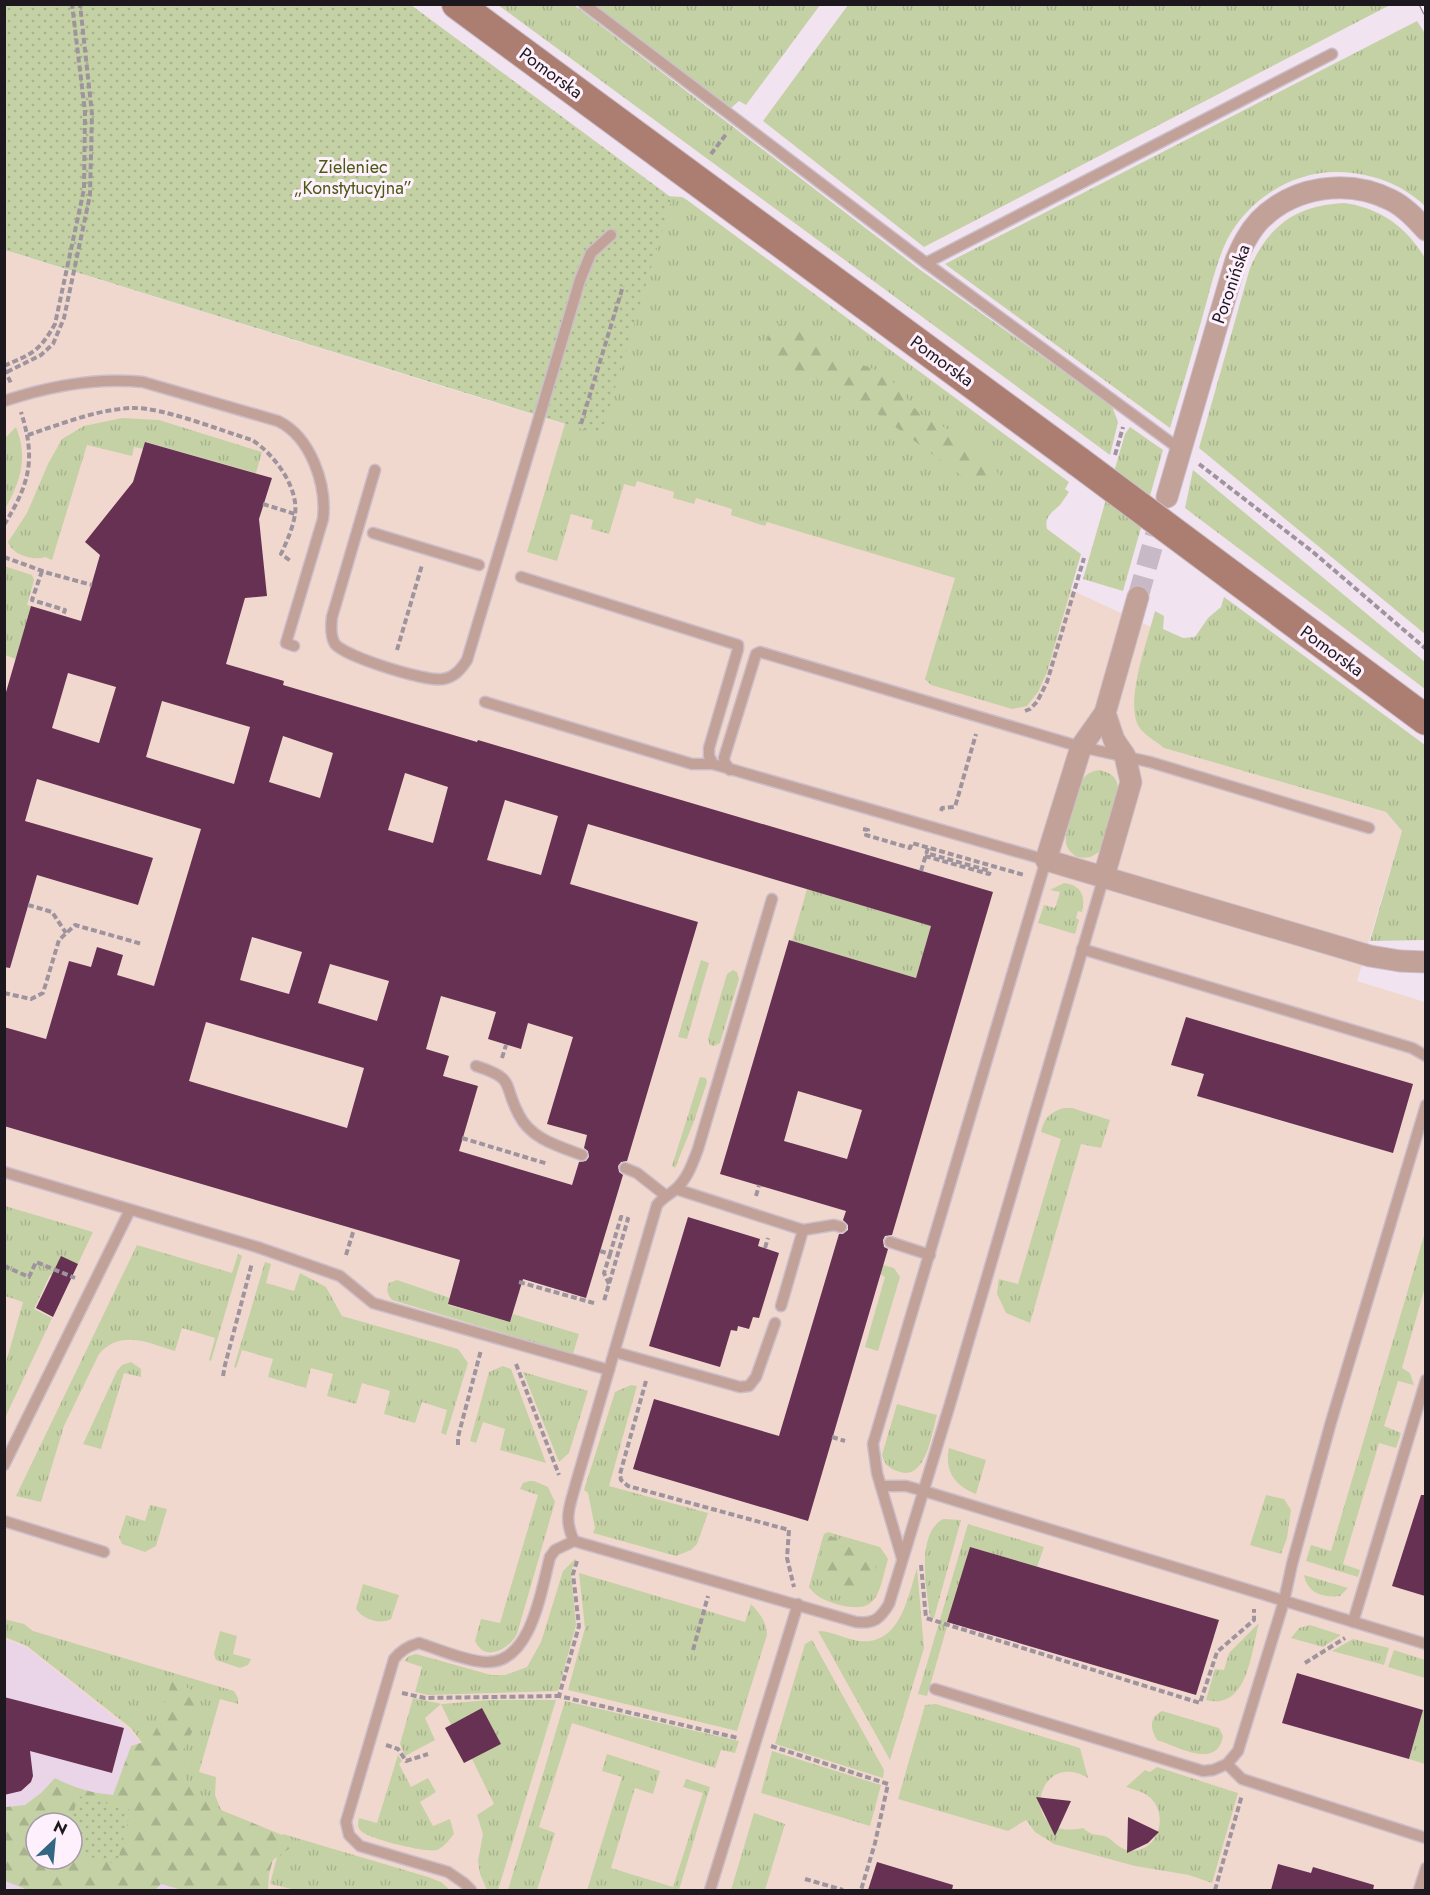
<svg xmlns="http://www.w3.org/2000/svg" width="1430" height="1895" font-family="Jost,sans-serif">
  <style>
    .built { fill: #e9d5e7; fill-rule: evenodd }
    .medical { fill: #f1d8cf }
    .grass { fill: url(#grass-tufts) }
    .forest { fill: url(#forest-firs); fill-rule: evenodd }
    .park { fill: url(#park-dots) }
    .garden { fill: #c4d1a5 }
    .building { fill: #663153; fill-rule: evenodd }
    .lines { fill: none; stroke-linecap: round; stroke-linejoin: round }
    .street-tunnel { stroke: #c7bac6; stroke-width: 21; stroke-dasharray: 21 10; stroke-linecap: butt }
    .lane-casing { stroke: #cbbeca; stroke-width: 13 }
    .street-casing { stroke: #cbbeca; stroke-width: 23 }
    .secondary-casing { stroke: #cbbeca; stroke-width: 32 }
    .path { stroke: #9f949e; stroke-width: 4; stroke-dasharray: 6 3; stroke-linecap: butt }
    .lane { stroke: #c1a198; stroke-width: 10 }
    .street { stroke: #c1a198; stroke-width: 21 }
    .secondary { stroke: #ac7e71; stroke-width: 30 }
    .rail-casing { stroke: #8f858e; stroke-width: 7 }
    .rail { stroke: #fef0fd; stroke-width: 4.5; stroke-dasharray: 14; stroke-linecap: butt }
    .secondary-bridge-casing { stroke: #cbbeca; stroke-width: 32; stroke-linecap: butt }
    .secondary-bridge { stroke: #ac7e71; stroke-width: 30 }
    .labels { text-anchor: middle; stroke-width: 6; stroke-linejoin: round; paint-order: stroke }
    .street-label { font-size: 18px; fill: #1d181d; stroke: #fef0fd }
    .park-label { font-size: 18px; fill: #4b5a13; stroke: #fef0fd }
  </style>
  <defs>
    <pattern id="grass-tufts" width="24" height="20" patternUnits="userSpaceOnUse" patternTransform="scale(1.5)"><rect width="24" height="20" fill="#c4d1a5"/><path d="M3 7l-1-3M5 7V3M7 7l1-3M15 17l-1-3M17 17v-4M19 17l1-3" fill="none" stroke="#a8b38e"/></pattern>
    <pattern id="forest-firs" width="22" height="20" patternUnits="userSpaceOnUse" patternTransform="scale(1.5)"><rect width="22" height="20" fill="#c4d1a5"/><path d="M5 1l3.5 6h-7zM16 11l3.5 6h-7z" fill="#a8b38e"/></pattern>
    <pattern id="park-dots" width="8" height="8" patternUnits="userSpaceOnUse" patternTransform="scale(1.5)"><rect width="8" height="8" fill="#c4d1a5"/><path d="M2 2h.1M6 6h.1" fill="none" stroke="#a8b38e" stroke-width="1.8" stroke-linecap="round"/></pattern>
  </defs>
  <rect width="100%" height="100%" fill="#f1e3f0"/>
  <path class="built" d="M4,1639L26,1647L130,1730L249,1890H5ZM36,1823H72V1859H36Z"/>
  <polygon class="medical" points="4,250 1020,566 1151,627 1135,688 1164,748 1386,812 1402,831 1357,981 1425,1002 1425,1890 249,1890 130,1730 26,1647 5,1639"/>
  <g class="grass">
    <polygon points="498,5 574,5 919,269 1112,406 1118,422 1110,455"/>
    <polygon points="595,5 820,5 746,105 739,101 731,108"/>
    <polygon points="848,5 848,4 1390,5 924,247 763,121"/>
    <path d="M1417,21L1426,35L1425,206C1401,183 1371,173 1338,172C1293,171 1248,199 1227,240C1215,265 1209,295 1201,322C1191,357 1181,392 1170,428L945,264Z"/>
    <path d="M664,196L682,197L687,200L1069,482L1065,489L1069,492C1066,496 1063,501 1060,505C1053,512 1044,516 1047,529L1081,554L1047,672L1038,692L1027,706L1012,709L931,685L925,679L955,578L767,522L765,526L731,515L732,509L696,498L694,504L673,498L674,492L637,481L635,487L624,484L609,534L591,529L593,520L571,514L557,561L527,552L609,275Z"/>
    <path d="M1345,203C1382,209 1406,227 1425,258V634L1199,448L1250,268C1269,224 1298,205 1345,203Z"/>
    <path d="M122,418L159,420L262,452L256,473L146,442L143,449L134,447L132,456L87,445L52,560L45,557C34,561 12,555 8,542L27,513L48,464L62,439L84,426Z"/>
    <path d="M16,427C28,457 21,481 5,509V438Z"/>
    <polygon points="1130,427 1163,450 1123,591 1083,579 1125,434"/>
    <polygon points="1193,470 1425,662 1425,689 1185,508"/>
    <polygon points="4,566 32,575 34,580 27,605 31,606 16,659 5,655"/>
    <path d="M1224,597L1425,745V940L1370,941L1402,831L1386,812L1164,748C1156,741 1145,736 1139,727C1124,702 1148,639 1155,611L1164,616L1163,629L1183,638L1195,637L1208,618L1221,607Z"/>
    <path d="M1099,770C1127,775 1117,797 1111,816C1108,826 1105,837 1102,848C1095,857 1088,859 1077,857C1072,854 1067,849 1066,843C1064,834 1078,786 1083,779C1087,773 1093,771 1099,770Z"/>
    <path d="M1064,883C1081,885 1086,896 1082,912L1078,911L1076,918L1079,920L1075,934L1038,923L1044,905L1055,908L1060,892L1050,890Z"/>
    <polygon points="807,889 931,926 916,978 792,941"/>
    <polygon points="701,960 709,963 687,1039 678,1037"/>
    <polygon points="733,970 737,972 739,979 720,1043 714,1046 710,1045 708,1039 727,974"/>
    <polygon points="700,1077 706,1078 707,1082 693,1124 675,1168 672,1166"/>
    <path d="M1064,1108H1072L1110,1120L1101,1148L1081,1144L1030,1323L1006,1313L997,1294L999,1279L1018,1284L1061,1139L1041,1132C1044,1118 1050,1112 1064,1108Z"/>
    <polygon points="5,1206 93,1232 69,1283 50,1275 34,1309 52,1318 5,1418 5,1366 23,1302 5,1296"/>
    <polygon points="1425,1232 1425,1287 1402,1368 1410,1373 1414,1385 1398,1381 1384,1426 1401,1433 1396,1448 1379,1443 1343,1564 1360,1570 1358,1577 1306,1561 1311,1545 1331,1551"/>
    <path d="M137,1245L232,1273L238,1254L242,1256L211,1361L209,1360L215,1338L182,1328L175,1351C148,1343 121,1329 99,1354L64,1426L41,1502L16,1496Z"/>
    <polygon points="265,1262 271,1264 266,1283 294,1291 300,1273 326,1287 342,1316 458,1349 468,1363 446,1435 441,1433 447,1410 422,1402 415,1423 384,1414 390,1391 362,1383 356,1404 327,1396 333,1374 311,1368 306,1388 268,1377 273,1359 242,1350 236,1368 234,1367"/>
    <path d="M397,1280L450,1298L448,1305L510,1322L513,1314L579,1334L573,1354L392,1300C387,1294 386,1290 389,1283Z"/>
    <polygon points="131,1362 141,1369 141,1377 124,1373 101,1449 83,1444 117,1371 122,1365"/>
    <polygon points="503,1366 511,1369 546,1463 500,1450 505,1429 483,1422 476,1443 470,1441 489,1372"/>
    <polygon points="523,1372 588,1391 569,1453 559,1462"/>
    <polygon points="631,1385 637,1386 609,1486 708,1513 697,1544 691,1550 676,1556 593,1533 595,1528 588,1493 584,1490 615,1392"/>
    <path d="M897,1404L937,1415C931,1435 926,1483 897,1471C888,1468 884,1463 882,1455Z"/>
    <path d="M949,1448L986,1460L976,1494C955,1486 944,1471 949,1448Z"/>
    <path d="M529,1481H534L548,1487L555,1502L517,1634C509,1649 485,1663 475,1641L481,1619L500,1623L538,1495L520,1489L523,1483Z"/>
    <polygon points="1266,1495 1284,1499 1291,1510 1287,1538 1281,1554 1250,1545"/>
    <polygon points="150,1505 167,1509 156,1546 145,1552 122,1544 119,1537 126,1515 145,1521"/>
    <path d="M943,1519L961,1520L934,1618L930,1617C927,1591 915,1534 943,1519Z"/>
    <polygon points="968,1524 1044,1547 1037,1567 970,1547 927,1696 918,1694"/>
    <path d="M828,1532L880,1547L888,1559C878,1594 879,1616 836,1604C824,1600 816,1597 809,1587L822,1540L824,1534Z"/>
    <polygon points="576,1558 571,1572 576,1625 558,1691 428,1695 415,1692 422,1667 404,1661 409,1656 416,1654 491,1675 505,1675 527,1667 541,1642 563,1571"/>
    <path d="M917,1568L924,1648L890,1760L818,1631C832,1631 845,1639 859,1641C900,1646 908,1597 917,1568Z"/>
    <path d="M579,1573L745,1622L751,1604C760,1613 767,1623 767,1635L737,1731L568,1690L585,1628Z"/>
    <path d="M1304,1575L1348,1588L1340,1596C1323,1598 1307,1593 1304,1575Z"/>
    <path d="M363,1584L399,1595L391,1619C381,1625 362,1619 356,1609Z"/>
    <polygon points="4,1619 24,1624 33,1631 234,1691 238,1698 238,1704 220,1699 199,1772 216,1777 215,1795 221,1810 203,1823 131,1728 27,1646 5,1637"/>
    <path d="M1259,1623C1251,1652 1248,1711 1206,1700L1215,1669L1224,1670L1229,1653Z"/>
    <polygon points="1310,1625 1341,1635 1323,1647 1291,1638 1299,1628"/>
    <polygon points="220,1631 237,1636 233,1654 251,1659 248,1665 240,1668 216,1660 214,1654"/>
    <polygon points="1353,1639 1389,1648 1384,1665 1332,1651"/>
    <polygon points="812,1640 884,1770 883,1778 775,1744 805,1644"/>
    <polygon points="1394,1650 1425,1660 1425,1678 1388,1667"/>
    <polygon points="413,1698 442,1704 489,1700 556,1700 498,1890 487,1890 480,1874 478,1861 483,1834 477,1815 494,1804 472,1759 501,1744 482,1709 451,1725 441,1704 425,1718 435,1740 405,1756 400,1744"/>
    <polygon points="565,1701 739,1741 735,1753 721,1750 715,1768 572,1723 539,1827 555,1833 537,1890 508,1890"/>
    <path d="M936,1704L1080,1748L1088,1778C1035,1747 1017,1843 1083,1828C1094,1837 1093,1833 1104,1836C1111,1837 1117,1848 1127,1850C1158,1856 1171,1813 1148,1796C1142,1791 1134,1790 1126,1787L1145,1770L1150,1772L1157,1767L1238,1793L1212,1883L1189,1875L1135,1866L1054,1844L1035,1832L1026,1820L1008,1831L898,1799L925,1705Z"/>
    <polygon points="1423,1710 1426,1710 1425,1764 1409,1759"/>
    <path d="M1162,1711L1219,1728L1223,1736C1217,1770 1179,1747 1157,1740C1150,1728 1149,1718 1162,1711Z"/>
    <polygon points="772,1751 881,1785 870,1826 761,1793"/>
    <polygon points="607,1754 660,1771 653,1794 635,1788 611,1868 673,1887 703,1793 683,1787 686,1779 710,1787 679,1890 587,1890 622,1777 602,1771"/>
    <path d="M398,1755L402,1761L399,1764L411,1787L428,1778L436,1792L420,1802L433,1826L450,1819L454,1834C449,1840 444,1847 437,1850C426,1853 369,1839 361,1831C357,1827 358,1823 359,1818L377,1823Z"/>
    <polygon points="754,1813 785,1824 765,1890 731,1890"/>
    <polygon points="283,1834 428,1877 441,1882 450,1890 296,1890 270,1884"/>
  </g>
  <g class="forest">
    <polygon points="771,321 798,331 841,356 887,375 919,413 989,453 999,476 993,484 969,481 868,407 821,379 782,366 767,345"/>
    <path d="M830,1536L864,1546L872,1550C877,1566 878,1577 870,1593L857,1587L845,1591L833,1580L831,1572L824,1577L817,1571L825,1540Z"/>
    <path d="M172,1681L192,1690L198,1709L193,1730L183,1750L186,1784L221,1810L292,1839L293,1846L273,1860L269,1874L268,1890H182L161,1884L155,1890H28L5,1881L6,1807L25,1805L41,1793L55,1778C74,1788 92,1793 113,1795L131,1746L150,1740L156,1729ZM36,1823H72V1859H36Z"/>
  </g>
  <g class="park">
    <polygon points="4,5 411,5 672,198 601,435 5,250"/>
    <polygon points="78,1796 131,1810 117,1864 72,1852 71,1823"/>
  </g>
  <polygon class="garden" points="883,1265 894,1268 900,1277 878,1351 865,1347 885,1277 880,1274"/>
  <g class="building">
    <path d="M145,442L272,478L259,519L267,596L245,598L226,664L284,681L283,685L477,742L478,740L993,892L892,1235L885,1236L883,1240L884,1247L888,1249L808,1521L633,1469L654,1399L779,1436L839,1234H843L848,1230V1225L843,1220L846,1211L720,1174L789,940L916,978L931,926L588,824L570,884L698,922L627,1161L621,1162L618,1166L619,1172L623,1175L586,1298L523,1279L510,1322L448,1304L460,1260L4,1126V1027L46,1039L69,961L91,967L97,947L123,955L117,975L154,986L201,829L37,779L25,821L153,858L138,905L37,875L10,968L4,967V699L31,606L81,621L100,555L85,542L133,482ZM68,673L116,687L99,743L52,728ZM162,701L250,727L234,784L146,757ZM283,736L333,753L320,798L269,782ZM405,773L448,787L433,843L388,830ZM505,800L558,816L541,875L487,860ZM252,937L302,952L289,994L240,980ZM330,964L389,981L377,1021L318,1003ZM441,996L496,1012L488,1039L521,1049L528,1023L573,1037L547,1124L587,1135L584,1148L588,1151L589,1157L586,1161L579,1162L572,1185L459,1151L478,1086L443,1076L449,1056L426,1049ZM206,1022L364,1068L347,1128L189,1081ZM798,1091L862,1110L847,1159L784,1141Z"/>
    <polygon points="1186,1017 1413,1084 1393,1153 1197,1096 1204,1074 1171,1065"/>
    <polygon points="688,1217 760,1239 758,1246 779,1253 759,1318 753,1317 749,1329 738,1326 737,1331 731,1330 720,1367 649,1346"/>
    <polygon points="61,1256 78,1264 53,1317 36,1308"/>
    <polygon points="1421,1495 1425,1495 1425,1596 1392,1586"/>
    <polygon points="970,1547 1219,1620 1196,1695 947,1622"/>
    <polygon points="1297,1673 1423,1710 1409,1759 1282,1723"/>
    <polygon points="4,1697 124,1728 112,1773 30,1751 33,1776 31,1782 21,1791 4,1795"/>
    <polygon points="482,1708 501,1744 464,1763 445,1728"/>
    <polygon points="1036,1797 1071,1801 1055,1836"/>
    <polygon points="1128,1817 1159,1832 1148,1843 1127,1853"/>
    <polygon points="877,1862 953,1885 952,1890 868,1890"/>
    <polygon points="1278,1864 1311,1873 1313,1867 1374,1885 1373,1890 1271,1890"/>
  </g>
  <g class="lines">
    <polyline class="street-tunnel" points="1138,597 1162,512"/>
    <defs>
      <g id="lane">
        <polyline points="584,4 926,263 1181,450"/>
        <polyline points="926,263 1332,54"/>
        <path d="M4,401C49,386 96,377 143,382L278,421C311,437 327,485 323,519L286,643L294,646"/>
        <path d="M375,470L332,617C331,625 330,636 335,644C346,657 426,682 443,679C455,677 461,669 467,660L580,280L591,253L611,235"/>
        <polyline points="373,533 479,565"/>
        <polyline points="521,577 738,645 738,649 709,748 709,756 713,764"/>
        <polyline points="485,702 692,764 713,764 1046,860 873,1444 877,1473 902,1558"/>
        <polyline points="730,770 725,763 724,758 756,654 760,652 1081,747 1150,762 1369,828"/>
        <path d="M772,899L698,1149C693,1162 688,1178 676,1189C669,1195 663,1197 657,1205L576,1483C570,1506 563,1518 574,1541L856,1622C874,1624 880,1619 889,1604L950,1404L1104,876"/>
        <polyline points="1082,949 1412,1048 1426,1056"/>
        <path d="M476,1066C517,1079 502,1084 519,1115C531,1139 558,1146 582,1155"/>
        <polyline points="625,1168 637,1173 665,1195"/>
        <polyline points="4,1172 257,1247 340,1276 373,1303 609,1370"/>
        <polyline points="676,1189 803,1230 781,1306"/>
        <polyline points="803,1230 834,1225 841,1227"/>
        <polyline points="890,1242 930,1255"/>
        <polyline points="615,1352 740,1387 749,1386 756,1377 775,1323"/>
        <polyline points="4,1465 130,1210"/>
        <polyline points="881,1486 906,1486 924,1491 1426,1644"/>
        <polyline points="4,1521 104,1552"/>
        <polyline points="1353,1622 1426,1380"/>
        <polyline points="935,1689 1203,1771 1213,1770 1227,1764 1242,1779 1426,1838"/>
        <polyline points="1227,1764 1238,1751 1284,1601 1292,1564 1331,1422 1426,1105"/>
        <path d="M471,1890L464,1883L448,1872L360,1846L349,1835L346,1822L394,1659C401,1650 408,1646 419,1643C438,1649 465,1661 485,1662C531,1665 541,1591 550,1557L555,1550L574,1541"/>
        <polyline points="710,1890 798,1604"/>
        <polyline points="1419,1890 1426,1868"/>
      </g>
      <g id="street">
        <path d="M1167,497L1236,260C1242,246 1248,233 1259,221C1293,186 1348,178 1391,200C1405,207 1416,219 1426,230"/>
        <polyline points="1138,597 1105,713 1081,747 1046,860 1370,956 1400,961 1426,962"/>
        <polyline points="1104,876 1131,782 1125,756 1114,740 1105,713"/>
      </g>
      <g id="secondary">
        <polyline points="457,4 1079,462"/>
        <polyline points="1232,576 1426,720"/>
      </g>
    </defs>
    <use href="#lane" class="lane-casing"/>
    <use href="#street" class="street-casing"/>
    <use href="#secondary" class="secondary-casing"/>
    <g class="path">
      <polyline points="711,154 727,133"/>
      <path d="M4,366C33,353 39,352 55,324L84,189L85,112L72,4"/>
      <polyline points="4,369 11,383"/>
      <polyline points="7,372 41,355 53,344 64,318 90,195 92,114 80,4"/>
      <polyline points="581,424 623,286"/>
      <path d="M28,435C61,424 95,410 131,408C163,407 219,430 252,440C273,453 299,487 295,514C293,528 287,541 281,554L292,562"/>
      <polyline points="1115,455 1123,427"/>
      <polyline points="1199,464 1313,552 1426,649"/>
      <polyline points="263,504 295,514"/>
      <path d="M4,525C30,483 36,459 21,412"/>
      <polyline points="4,557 48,573 92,585"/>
      <polyline points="42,571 32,600 65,610 63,615"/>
      <polyline points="397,650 422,565"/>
      <polyline points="1025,711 1030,709 1037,702 1047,682 1084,558"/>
      <polyline points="941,811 942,808 955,807 976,734"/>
      <polyline points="863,829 868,830 866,835 910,848 912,843 1024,875"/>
      <polyline points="925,856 989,874 990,871 926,853"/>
      <polyline points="921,871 928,848"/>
      <polyline points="28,905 52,912 66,933"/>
      <polyline points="4,993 31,999 43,993 59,940 75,925 142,944"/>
      <polyline points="502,1058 506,1045"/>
      <polyline points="462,1138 548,1164"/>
      <polyline points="756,1196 759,1185"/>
      <polyline points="765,1248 768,1238"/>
      <polyline points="600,1251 610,1254 621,1217 628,1219 604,1301"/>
      <polyline points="346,1255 354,1229"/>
      <polyline points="4,1266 29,1277 36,1262 75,1278"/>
      <polyline points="519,1282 597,1304"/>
      <polyline points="609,1284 604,1273 610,1254"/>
      <polyline points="516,1364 559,1475"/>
      <polyline points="223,1376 225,1365 252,1263"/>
      <polyline points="646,1381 620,1474 621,1480 628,1486 789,1530 787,1558 794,1587"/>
      <polyline points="832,1437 845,1441"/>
      <polyline points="458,1445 458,1437 481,1350"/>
      <polyline points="577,1561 573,1574 579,1626 559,1696 738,1738"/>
      <polyline points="921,1565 926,1618 1200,1703 1217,1652 1254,1620 1254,1609"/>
      <polyline points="693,1650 708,1596"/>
      <polyline points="1305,1663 1345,1638"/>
      <polyline points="402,1693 425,1698 559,1696"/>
      <polyline points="386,1745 398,1749 406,1761 428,1754"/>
      <polyline points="771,1746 888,1784 875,1843 861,1890"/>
      <polyline points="805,1879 843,1890"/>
      <polyline points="1215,1890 1242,1795"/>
    </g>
    <use href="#lane" class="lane"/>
    <use href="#street" class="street"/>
    <use href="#secondary" class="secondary"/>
    <defs>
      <polyline id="rail" points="1422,4 1426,12"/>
    </defs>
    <use href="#rail" class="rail-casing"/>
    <use href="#rail" class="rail"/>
    <defs>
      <polyline id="secondary-bridge" points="1079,462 1232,576"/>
    </defs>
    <use href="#secondary-bridge" class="secondary-bridge-casing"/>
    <use href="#secondary-bridge" class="secondary-bridge"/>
  </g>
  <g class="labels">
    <g class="street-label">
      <text transform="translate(551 73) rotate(36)" y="6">Pomorska</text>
      <text transform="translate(1231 284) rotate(-71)" y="6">Poronińska</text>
      <text transform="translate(942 361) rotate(36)" y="6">Pomorska</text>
      <text transform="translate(1332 651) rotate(36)" y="6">Pomorska</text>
    </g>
    <g class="park-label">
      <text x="353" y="173">Zieleniec<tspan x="353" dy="21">„Konstytucyjna”</tspan></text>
    </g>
  </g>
  <rect width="1430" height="1895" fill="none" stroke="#1d181d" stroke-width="12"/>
  <g transform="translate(54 1841) rotate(26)"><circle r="28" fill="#fef0fd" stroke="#a49aa3" stroke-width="1.5"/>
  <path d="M0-4.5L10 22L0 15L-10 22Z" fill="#326682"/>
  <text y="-9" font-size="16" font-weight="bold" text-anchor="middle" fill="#1d181d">N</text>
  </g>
</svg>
